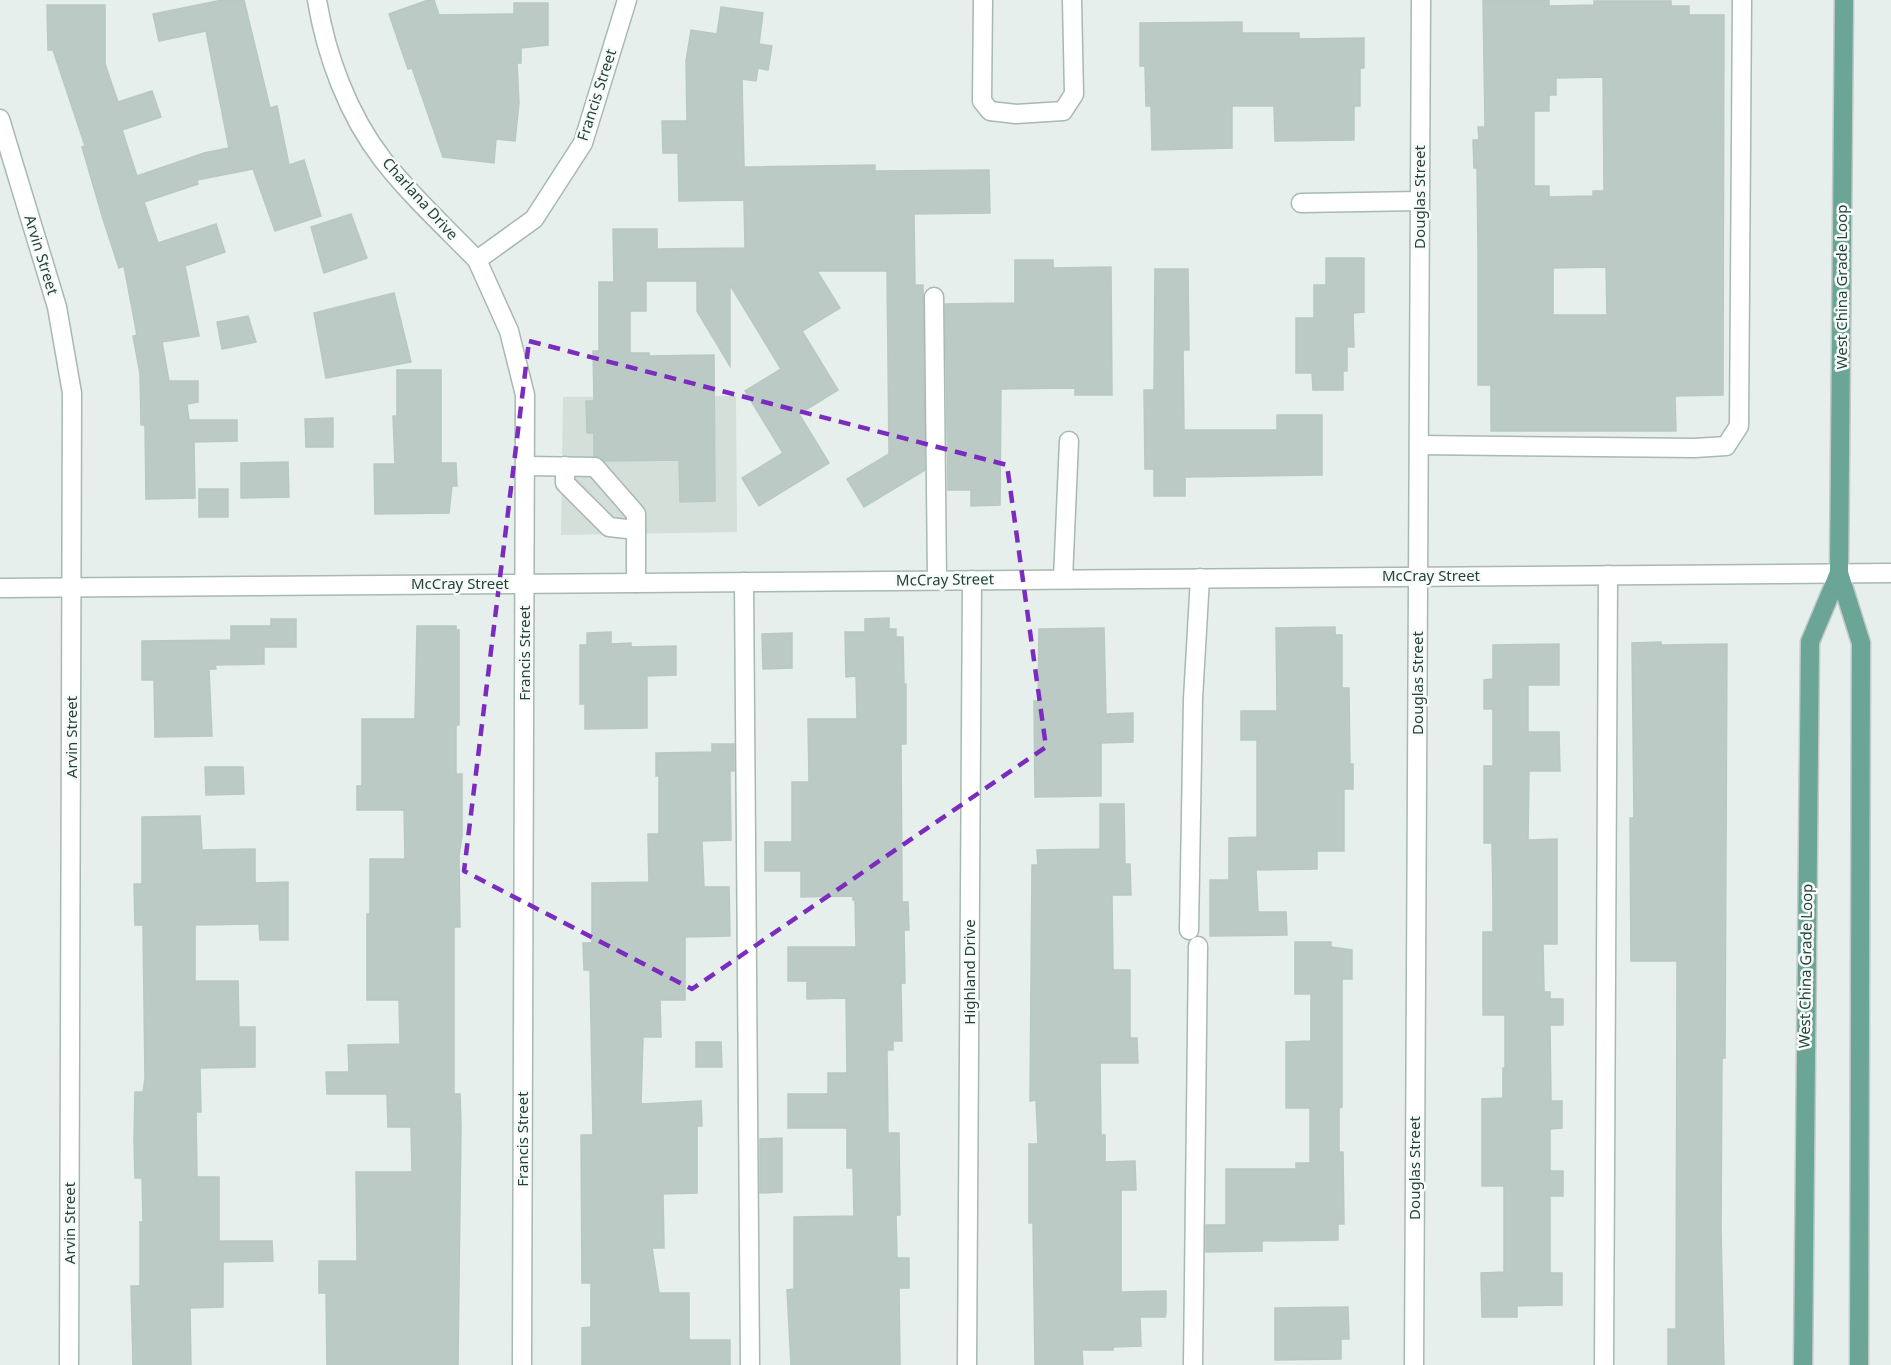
<svg xmlns="http://www.w3.org/2000/svg" width="1891" height="1365" font-family="'Noto Sans',sans-serif">
  <style>
    .built { fill: #d4dfda }
    .building { fill: #bbcac4; stroke: #b8c9c2; stroke-width: 1.5; fill-rule: evenodd }
    .lines { fill: none; stroke-linecap: round; stroke-linejoin: round }
    .minor-casing { stroke: #a8b8b2; stroke-width: 21 }
    .major-casing { stroke: #c2cac8; stroke-width: 21 }
    .minor { stroke: #fff; stroke-width: 18 }
    .major { stroke: #6aa596; stroke-width: 18 }
    .marked { fill: none; stroke: #7b2cbf; stroke-width: 4.5; stroke-dasharray: 12 8; stroke-linejoin: round }
    .labels { text-anchor: middle; stroke-width: 5; stroke-linejoin: round; paint-order: stroke }
    .street-label { font-size: 15px; fill: #24423a; stroke: #f7fbf9 }
  </style>
  <rect width="100%" height="100%" fill="#e6efeb"/>
  <polygon class="built" points="736,396 737,532 561,535 563,397"/>
  <g class="building">
    <polygon points="222,0 244,0 270,108 277,106 289,165 304,160 321,216 275,231 253,169 197,180 198,184 144,202 158,243 216,224 225,252 185,266 199,336 162,342 169,381 198,381 198,402 187,404 189,420 237,420 237,441 194,442 195,498 146,499 145,425 141,425 140,374 133,336 137,335 124,266 119,268 103,219 82,147 85,146 53,50 48,50 47,5 105,5 105,64 118,102 152,91 161,117 122,130 137,176 204,153 229,148 206,31 159,41 153,14"/>
    <polygon points="428,0 434,0 439,15 514,14 514,3 548,3 548,45 521,48 521,63 517,63 519,103 515,141 496,139 494,163 443,157 412,68 408,69 389,14"/>
    <path d="M1483,0H1549V6L1594,5V1H1671V6H1689V15H1724L1723,395L1675,396L1676,431H1491V385H1478V248L1477,168H1474L1473,140H1479L1478,127H1485ZM1603,77L1604,191H1593V196L1549,197V186H1534V111H1549V95H1556V78ZM1606,267L1607,315H1553V268Z"/>
    <polygon points="721,7 763,13 759,44 772,46 768,70 758,68 756,81 742,79 744,167 875,165 875,171 989,170 990,213 914,214 915,285 923,285 925,470 864,507 847,479 889,454 887,271 817,271 840,308 802,331 838,390 799,414 829,463 759,506 742,478 783,453 745,391 781,369 730,285 730,366 697,311 697,281 646,281 646,311 630,311 630,353 649,353 649,356 714,355 715,501 680,502 679,460 605,461 594,456 594,433 587,433 586,401 594,401 593,351 599,351 599,282 614,282 613,229 657,229 657,249 745,248 744,200 679,201 678,153 663,153 662,121 687,121 686,61 691,30 717,34"/>
    <polygon points="1242,22 1242,33 1299,33 1299,39 1364,38 1364,68 1360,68 1360,106 1354,106 1354,140 1275,141 1274,106 1232,106 1232,148 1152,150 1151,106 1146,106 1145,66 1140,66 1140,23"/>
    <polygon points="351,214 367,258 324,273 311,227"/>
    <polygon points="1326,258 1364,258 1364,312 1353,313 1354,347 1347,347 1347,371 1343,371 1343,390 1313,390 1312,373 1296,373 1296,318 1314,318 1314,285 1326,285"/>
    <polygon points="1015,260 1053,260 1053,268 1111,267 1112,395 1075,395 1075,388 1001,389 1000,505 971,506 971,490 948,490 945,304 1015,303"/>
    <polygon points="1155,269 1188,269 1189,350 1183,350 1184,430 1277,430 1277,415 1322,415 1322,475 1185,477 1185,496 1154,496 1154,469 1145,469 1144,390 1154,390"/>
    <polygon points="394,293 411,362 326,378 314,313"/>
    <polygon points="248,316 256,342 222,349 217,322"/>
    <polygon points="397,370 441,370 441,463 456,463 457,486 452,486 449,513 375,514 374,464 395,464 393,416 397,416"/>
    <polygon points="333,418 333,447 306,447 305,419"/>
    <polygon points="288,462 289,497 241,498 241,463"/>
    <rect x="199" y="489" width="29" height="28"/>
    <polygon points="889,618 889,629 896,629 896,637 903,637 904,684 906,684 906,744 901,744 902,883 902,902 908,902 909,930 904,930 905,983 901,983 902,1041 893,1041 893,1050 887,1050 888,1133 899,1133 900,1215 896,1215 897,1258 909,1258 909,1288 899,1288 900,1365 791,1365 787,1290 794,1289 794,1217 854,1216 853,1168 847,1168 847,1128 788,1128 788,1094 828,1094 828,1073 847,1073 846,998 807,999 807,981 788,981 788,947 856,947 855,900 853,900 853,896 801,897 801,871 765,871 765,842 792,842 792,782 809,782 808,719 857,719 856,676 846,677 845,632 865,632 865,619"/>
    <polygon points="271,619 296,619 296,647 264,647 264,664 215,665 216,669 209,669 212,736 155,737 154,680 142,680 142,641 231,640 231,626 271,626"/>
    <polygon points="417,626 456,626 456,630 459,630 459,725 456,725 456,774 462,774 462,836 459,856 460,927 454,927 454,1094 460,1094 461,1126 458,1365 327,1365 326,1293 319,1293 319,1261 357,1261 356,1172 412,1172 411,1127 388,1127 387,1094 327,1094 326,1072 349,1072 348,1045 400,1044 399,1000 367,1000 367,914 370,914 370,859 405,859 404,810 357,810 357,786 362,786 362,719 415,719"/>
    <polygon points="1335,627 1335,635 1342,635 1342,688 1349,688 1350,764 1353,764 1353,789 1344,789 1344,851 1317,851 1317,869 1256,870 1258,912 1286,912 1287,935 1210,936 1210,880 1229,880 1229,838 1257,837 1257,740 1241,740 1241,711 1277,711 1276,628"/>
    <polygon points="1104,628 1106,714 1133,713 1133,742 1101,743 1101,796 1035,797 1034,701 1038,701 1039,629"/>
    <polygon points="611,632 611,644 631,643 631,647 676,646 676,675 647,676 647,728 585,729 585,704 580,704 580,645 587,645 587,633"/>
    <polygon points="792,633 792,668 763,669 762,634"/>
    <polygon points="1661,642 1661,645 1727,644 1725,1058 1722,1058 1721,1230 1724,1365 1668,1365 1668,1329 1676,1329 1677,961 1631,961 1630,818 1634,818 1632,643"/>
    <polygon points="1559,644 1559,685 1528,685 1528,732 1559,732 1560,771 1529,771 1528,840 1557,839 1557,944 1543,944 1544,992 1550,992 1550,999 1563,999 1563,1025 1550,1025 1551,1101 1562,1101 1562,1128 1550,1129 1550,1171 1563,1171 1563,1196 1550,1196 1550,1273 1562,1273 1562,1305 1517,1306 1517,1317 1482,1317 1481,1273 1504,1272 1504,1186 1482,1186 1482,1099 1503,1098 1503,1068 1505,1068 1505,1015 1483,1015 1483,932 1493,932 1493,902 1492,843 1484,843 1484,766 1493,766 1493,709 1484,709 1484,680 1493,679 1493,645"/>
    <polygon points="712,744 734,744 734,771 730,771 731,840 702,841 704,887 729,887 730,936 685,937 685,1000 660,1000 661,1037 643,1037 641,1104 701,1101 702,1126 697,1126 697,1193 663,1194 664,1248 652,1248 659,1293 689,1293 689,1340 730,1340 730,1365 582,1365 582,1328 591,1327 591,1283 582,1283 581,1135 593,1135 590,970 584,970 583,943 592,943 592,883 649,882 648,834 659,834 659,776 656,776 656,753 712,752"/>
    <polygon points="205,767 243,767 244,794 206,795"/>
    <polygon points="1100,804 1124,804 1125,864 1130,864 1131,895 1112,895 1113,970 1130,970 1130,1038 1137,1038 1138,1063 1100,1063 1101,1135 1105,1135 1105,1162 1135,1161 1136,1190 1121,1190 1121,1292 1166,1291 1166,1313 1165,1317 1140,1317 1141,1346 1113,1347 1113,1350 1082,1350 1083,1365 1035,1365 1033,1223 1029,1223 1029,1144 1038,1144 1036,1100 1030,1101 1032,865 1038,865 1037,850 1100,849"/>
    <polygon points="200,816 202,850 255,849 255,883 288,882 288,940 260,940 259,924 195,925 195,981 238,981 239,1027 255,1027 255,1067 200,1068 201,1112 196,1112 197,1177 219,1177 219,1241 272,1241 273,1261 223,1262 223,1307 190,1308 191,1365 133,1365 131,1286 140,1286 140,1222 143,1222 142,1178 135,1178 134,1140 135,1092 143,1092 145,1079 143,925 135,925 134,884 142,884 142,817"/>
    <polygon points="1295,942 1331,942 1331,947 1352,950 1352,979 1342,979 1342,1107 1339,1108 1339,1152 1343,1152 1344,1224 1338,1224 1338,1240 1262,1241 1262,1251 1206,1252 1206,1225 1226,1225 1226,1169 1296,1169 1296,1163 1310,1163 1310,1108 1286,1108 1286,1042 1311,1041 1311,994 1295,994"/>
    <polygon points="696,1042 721,1042 722,1067 696,1067"/>
    <polygon points="782,1138 782,1192 760,1193 760,1139"/>
    <polygon points="1348,1307 1349,1339 1341,1339 1341,1359 1275,1360 1275,1308"/>
  </g>
  <g class="lines">
    <defs>
      <g id="minor">
        <path d="M317,0C326,55 348,115 383,160C411,196 446,228 477,260"/>
        <polyline points="983,0 982,101 990,111 1016,114 1063,111 1074,94 1072,0"/>
        <polyline points="0,119 57,307 72,393 69,1365"/>
        <polyline points="1301,203 1420,201"/>
        <polyline points="934,297 937,580"/>
        <polyline points="1419,445 1695,448 1726,446 1739,426 1742,0"/>
        <polyline points="527,466 595,467 636,514 636,583"/>
        <polyline points="565,466 565,483 609,527 636,530"/>
        <polyline points="1063,579 1069,441"/>
        <polyline points="744,582 750,1365"/>
        <polyline points="0,588 1891,573"/>
        <polyline points="1189,930 1193,699 1200,578"/>
        <polyline points="522,1365 525,395 509,331 477,260 534,219 583,143 627,0"/>
        <polyline points="967,1365 972,580"/>
        <polyline points="1193,1365 1198,946"/>
        <polyline points="1414,1365 1421,0"/>
        <polyline points="1604,1365 1608,575"/>
      </g>
      <g id="major">
        <polyline points="1844,0 1839,573 1861,643 1859,1365"/>
        <polyline points="1803,1365 1810,642 1839,573"/>
      </g>
    </defs>
    <use href="#minor" class="minor-casing"/>
    <use href="#major" class="major-casing"/>
    <use href="#minor" class="minor"/>
    <use href="#major" class="major"/>
  </g>
  <path class="marked" d="M529,341L1007,465L1046,747L692,989L464,871Z"/>
  <g class="labels">
    <g class="street-label">
      <text transform="translate(597 95) rotate(-72)" y="5">Francis Street</text>
      <text transform="translate(1420 197) rotate(-90)" y="5">Douglas Street</text>
      <text transform="translate(420 199) rotate(48)" y="5">Charlana Drive</text>
      <text transform="translate(41 255) rotate(73)" y="5">Arvin Street</text>
      <text transform="translate(1842 287) rotate(-90)" y="5">West China Grade Loop</text>
      <text x="1431" y="581">McCray Street</text>
      <text transform="translate(945 580) rotate(-1)" y="5">McCray Street</text>
      <text x="460" y="589">McCray Street</text>
      <text transform="translate(525 653) rotate(-90)" y="5">Francis Street</text>
      <text transform="translate(1418 683) rotate(-90)" y="5">Douglas Street</text>
      <text transform="translate(72 737) rotate(-90)" y="5">Arvin Street</text>
      <text transform="translate(1806 966) rotate(-89)" y="5">West China Grade Loop</text>
      <text transform="translate(970 972) rotate(-90)" y="5">Highland Drive</text>
      <text transform="translate(523 1139) rotate(-90)" y="5">Francis Street</text>
      <text transform="translate(1415 1168) rotate(-90)" y="5">Douglas Street</text>
      <text transform="translate(70 1223) rotate(-90)" y="5">Arvin Street</text>
    </g>
  </g>
</svg>
